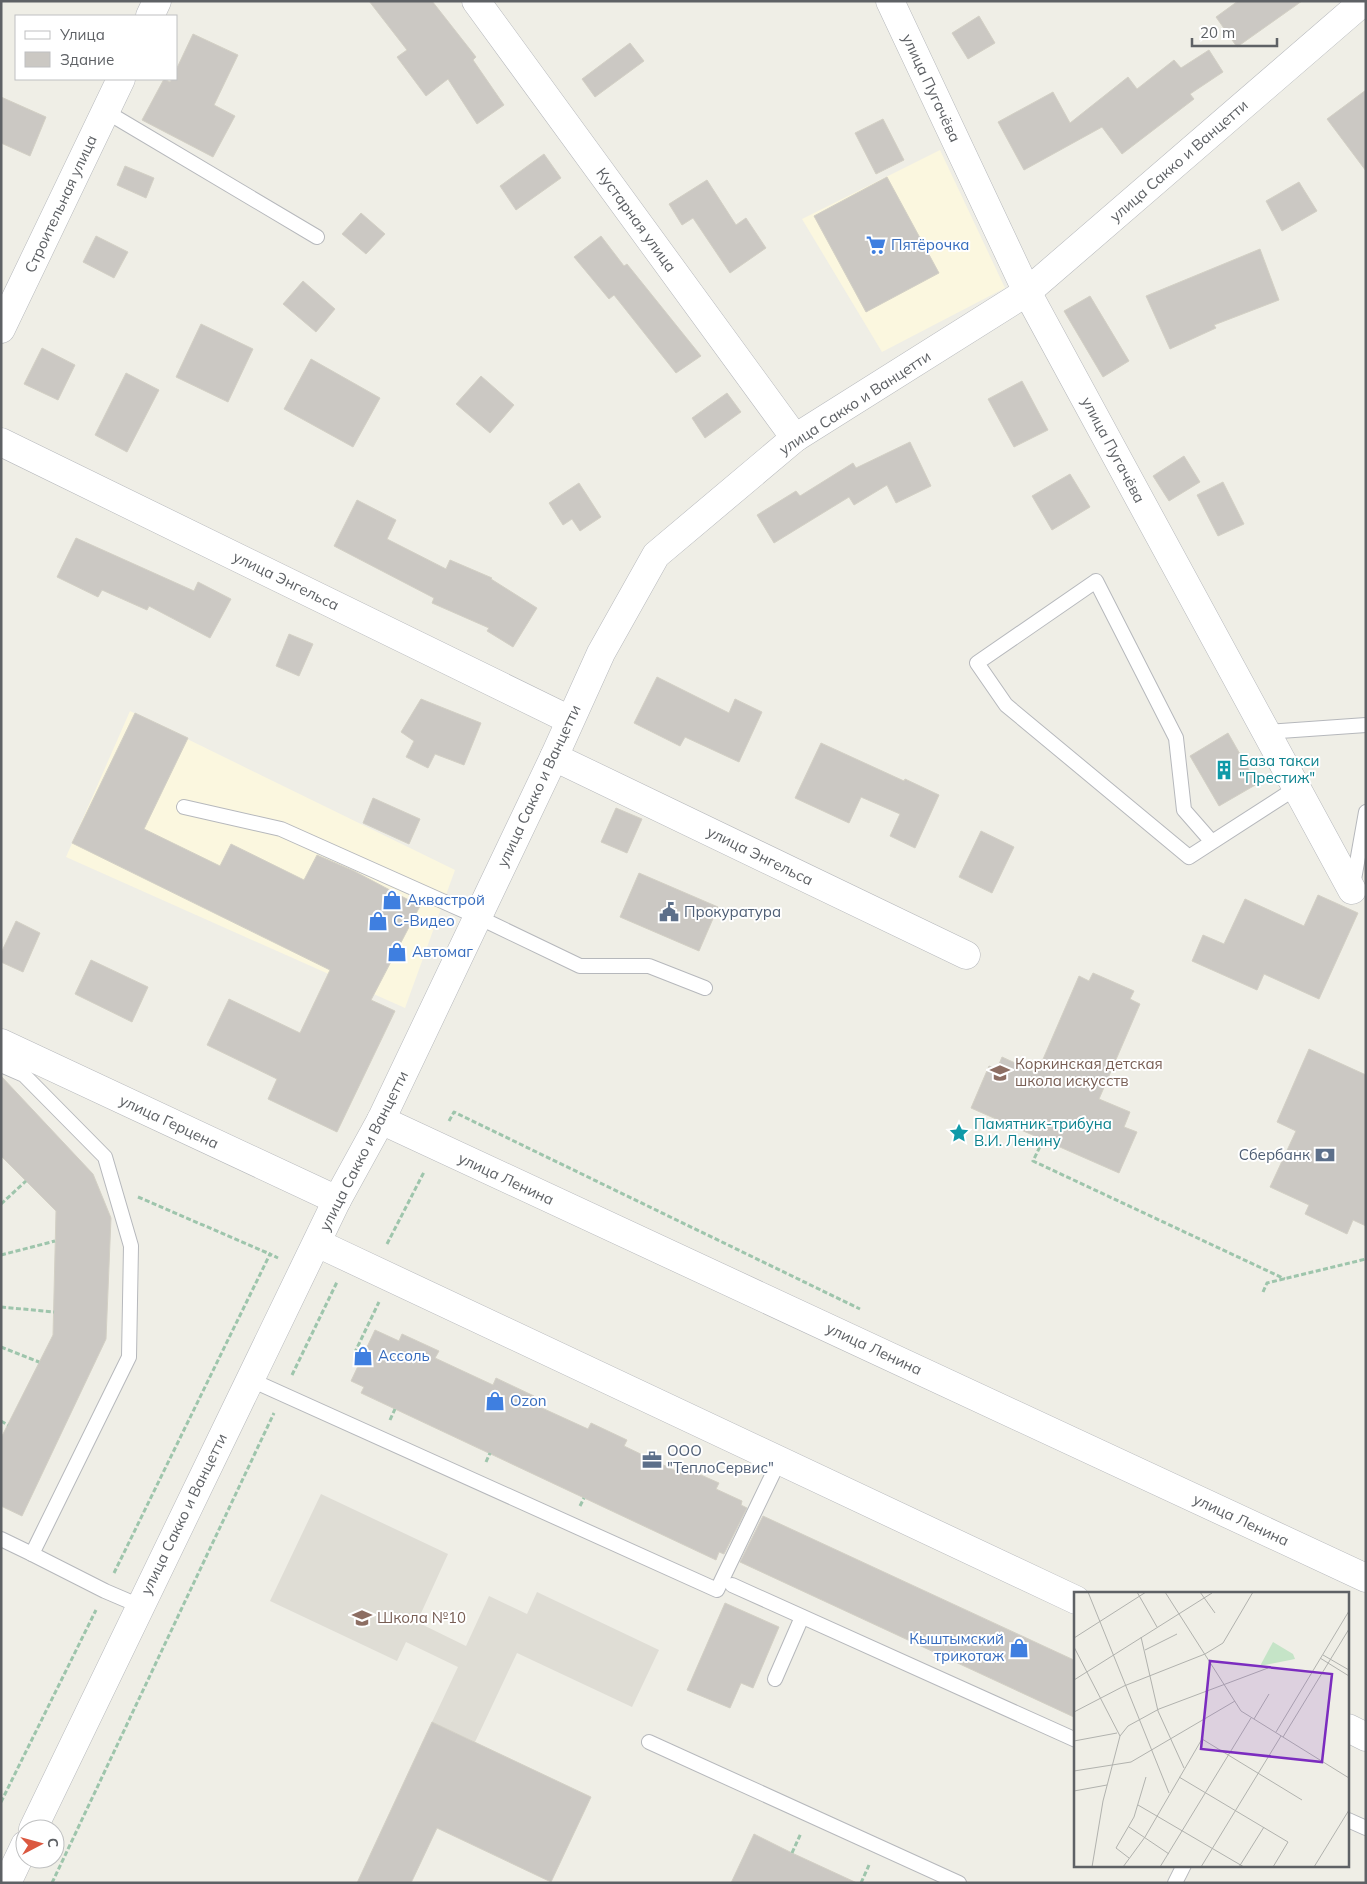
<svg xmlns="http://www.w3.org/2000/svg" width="1367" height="1884" font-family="Mulish,sans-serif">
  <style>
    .commercial { fill: #fbf7df }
    .education { fill: #dfddd5 }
    .building { fill: #cbc8c3; stroke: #d3d0c5 }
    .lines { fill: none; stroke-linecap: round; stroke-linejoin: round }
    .service-casing { stroke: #b6b8bc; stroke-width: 16 }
    .minor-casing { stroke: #b6b8bc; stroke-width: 29 }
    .tertiary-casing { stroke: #b6b8bc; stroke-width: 29 }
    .path { stroke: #9ec5ac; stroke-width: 3; stroke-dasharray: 5 2.5; stroke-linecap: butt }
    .service { stroke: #fff; stroke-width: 14 }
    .minor { stroke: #fff; stroke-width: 28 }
    .tertiary { stroke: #fff; stroke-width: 28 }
    .labels { text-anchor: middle; stroke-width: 4; stroke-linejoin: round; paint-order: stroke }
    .street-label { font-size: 15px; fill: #5e6165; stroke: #fff }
    .shop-label { font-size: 15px; fill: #366cbe; stroke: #fff; text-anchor: start }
    .culture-label { font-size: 15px; fill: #0d838f; stroke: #fff; text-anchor: start }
    .service-label { font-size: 15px; fill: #4e5e75; stroke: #fff; text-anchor: start }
    .education-label { font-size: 15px; fill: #785e54; stroke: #fff; text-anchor: start }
    .inset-road { fill: none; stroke: #b1b2ae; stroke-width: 1 }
    .view { fill: #7b2cbf; fill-opacity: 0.15; stroke: #7b2cbf; stroke-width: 2.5 }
    .inset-edge { fill: none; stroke: #5e6165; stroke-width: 2.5 }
  </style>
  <rect width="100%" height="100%" fill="#efeee6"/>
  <g class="commercial">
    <polygon points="940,150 1005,288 882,352 802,219"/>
    <polygon points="130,711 455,870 405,1008 66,857"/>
  </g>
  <polygon class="education" points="321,1494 448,1554 417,1622 466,1646 489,1596 527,1614 537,1592 659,1650 632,1707 517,1653 475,1742 432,1722 458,1667 406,1642 397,1661 270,1601"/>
  <g class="building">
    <polygon points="369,1 432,1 476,57 473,60 504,105 477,124 448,79 426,96 397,57 407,50"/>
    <polygon points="1238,1 1302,1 1237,47 1216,17"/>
    <polygon points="979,16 995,43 968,59 952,33"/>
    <polygon points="193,34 238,55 214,105 235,116 213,157 142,120 164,79 170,82 172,79 176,79 176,70"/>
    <polygon points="630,43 644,61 595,97 582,79"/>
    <polygon points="1209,50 1223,72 1190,94 1194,99 1122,154 1102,127 1024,170 998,122 1053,92 1070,123 1128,77 1137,89 1174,60 1181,68"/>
    <polygon points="1366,90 1366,171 1327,119"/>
    <polygon points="1,97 46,117 30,156 1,143"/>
    <polygon points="883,119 904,160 876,174 855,133"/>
    <polygon points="544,154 561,178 516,210 500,186"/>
    <polygon points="125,166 154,178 146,198 117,185"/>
    <polygon points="887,177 939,273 866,312 814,216"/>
    <polygon points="707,180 736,225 746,218 766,248 730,273 693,218 682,225 669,204"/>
    <polygon points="1299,182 1317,211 1282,231 1266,201"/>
    <polygon points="361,213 385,234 366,254 342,234"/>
    <polygon points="96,236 128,252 114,278 83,262"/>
    <polygon points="601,236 624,266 627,264 701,356 676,373 614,295 609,299 574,257"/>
    <polygon points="1260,249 1279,300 1214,325 1216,328 1170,349 1146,296"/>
    <polygon points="303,281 335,309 316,332 283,304"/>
    <polygon points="1090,296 1129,361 1103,377 1064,311"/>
    <polygon points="201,324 253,349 228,402 176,377"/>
    <polygon points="42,348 75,365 58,400 24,384"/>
    <polygon points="311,359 380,398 353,447 284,409"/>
    <polygon points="126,373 159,390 127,452 95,435"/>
    <polygon points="481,376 514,405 490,433 456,404"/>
    <polygon points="1022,381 1048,430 1014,447 988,399"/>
    <polygon points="727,393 741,412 705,438 692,418"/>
    <polygon points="910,442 931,486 896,503 887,485 854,505 849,497 774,543 757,515 796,491 800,496 853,463 856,468"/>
    <polygon points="1184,456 1200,482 1169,501 1153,476"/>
    <polygon points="1070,474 1090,507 1052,530 1032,496"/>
    <polygon points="1223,482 1244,524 1218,536 1197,495"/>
    <polygon points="579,483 601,517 580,531 572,519 563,525 549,503"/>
    <polygon points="357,500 396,520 387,539 446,569 450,560 492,578 491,579 537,608 513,647 487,631 489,628 432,603 434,598 334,546"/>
    <polygon points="76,538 194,591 198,582 231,599 210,638 149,606 147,610 102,590 98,597 57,577"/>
    <polygon points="289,634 313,644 299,676 276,666"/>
    <polygon points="657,677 729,713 735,699 762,712 739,762 685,737 680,746 634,723"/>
    <polygon points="421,699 481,723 464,765 435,754 428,768 406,757 414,741 401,732"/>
    <polygon points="135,713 188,738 144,829 220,866 231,844 304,880 317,855 354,871 420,906 371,1000 395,1011 337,1132 268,1099 277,1079 207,1045 229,999 300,1033 330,970 72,843"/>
    <polygon points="1228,733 1257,784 1219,806 1190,756"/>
    <polygon points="821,743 904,781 905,779 939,795 915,848 890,836 900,814 861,797 849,823 795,798"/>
    <polygon points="373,798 420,819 409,844 363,823"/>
    <polygon points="616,808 642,819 627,853 601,842"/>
    <polygon points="981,831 1014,847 992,893 959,877"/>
    <polygon points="639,873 718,907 699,951 620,917"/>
    <polygon points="1318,895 1358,913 1319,999 1264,974 1257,990 1192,961 1203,935 1224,944 1245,899 1304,926"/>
    <polygon points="16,921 40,933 23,972 1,962 1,953"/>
    <polygon points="91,960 148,987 132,1022 75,994"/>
    <polygon points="1093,973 1134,991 1130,999 1140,1004 1099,1099 1130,1112 1124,1127 1137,1132 1119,1173 971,1108 989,1066 997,1069 1002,1057 1037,1073 1079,976 1089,981"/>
    <polygon points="1309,1049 1366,1075 1366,1226 1353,1220 1347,1234 1305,1214 1309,1205 1270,1187 1296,1131 1277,1122"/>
    <polygon points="1,1076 93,1174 111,1218 106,1339 22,1516 1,1506 1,1438 53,1335 56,1211 1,1156"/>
    <polygon points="375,1330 399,1341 402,1334 439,1351 435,1358 493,1385 496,1378 534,1396 531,1403 588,1429 591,1423 627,1440 624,1446 680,1473 683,1467 719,1483 716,1489 742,1501 741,1505 747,1508 724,1554 719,1552 716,1560 361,1393 364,1387 351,1381"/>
    <polygon points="763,1516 1076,1661 1076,1718 740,1562"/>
    <polygon points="725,1603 779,1627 753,1688 741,1683 730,1708 687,1690"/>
    <polygon points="432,1722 591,1797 551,1882 437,1828 411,1883 357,1883"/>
    <polygon points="754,1834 792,1853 857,1883 731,1883"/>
  </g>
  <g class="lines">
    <defs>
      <g id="service">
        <polyline points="105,111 317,237"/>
        <polyline points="1266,732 1366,725"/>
        <polyline points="184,807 281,829 478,917 580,966 649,966 705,988"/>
        <polyline points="1212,842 1184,810 1176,738 1096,581 977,663 1006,705 1189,857 1296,788"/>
        <polyline points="1353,885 1366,812"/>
        <polyline points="1,1065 24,1075 105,1157 131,1246 129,1357 32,1554 105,1591 140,1606"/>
        <polyline points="249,1379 717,1590 779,1461"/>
        <polyline points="1,1539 32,1554"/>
        <polyline points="732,1585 1076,1740"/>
        <polyline points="775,1679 802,1617"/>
        <polyline points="649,1742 959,1883"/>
        <polyline points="1348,1820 1366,1828"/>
        <polyline points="1175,1883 1184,1865"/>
      </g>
      <g id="minor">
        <polyline points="476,1 795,438"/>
        <polyline points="890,1 1027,292 1352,890"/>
        <polyline points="150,16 157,1"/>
        <polyline points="1,329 121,79"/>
        <polyline points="1,442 570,720"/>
        <polyline points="554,757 966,955"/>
        <polyline points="1,1043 337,1200"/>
        <polyline points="381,1120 1366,1578"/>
        <polyline points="317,1243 1076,1600"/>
        <polyline points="1348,1728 1366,1737"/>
      </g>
      <g id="tertiary">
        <polyline points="33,1829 337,1200 381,1120 554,757 601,653 656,555 795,438 1027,292 1364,1"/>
        <polyline points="7,1883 25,1845"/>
      </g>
    </defs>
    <use href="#service" class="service-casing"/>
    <use href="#minor" class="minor-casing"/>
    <use href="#tertiary" class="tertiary-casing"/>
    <g class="path">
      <polyline points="449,1121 454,1112 860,1309"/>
      <polyline points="1043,1140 1033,1161 1285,1279"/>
      <polyline points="138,1197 270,1254"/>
      <polyline points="1,1204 26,1181"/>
      <polyline points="387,1244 424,1172"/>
      <polyline points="1,1255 55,1241"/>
      <polyline points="1263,1292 1267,1283 1366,1259"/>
      <polyline points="1,1307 54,1312"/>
      <polyline points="1,1347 39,1362"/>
      <polyline points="363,1356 355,1352 379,1302"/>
      <polyline points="292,1375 337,1282"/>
      <polyline points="390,1420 395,1409"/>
      <polyline points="1,1421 8,1425"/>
      <polyline points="486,1462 490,1453"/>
      <polyline points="580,1506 584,1498"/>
      <polyline points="114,1573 270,1254 278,1258"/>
      <polyline points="1,1802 96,1610"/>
      <polyline points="792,1853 801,1833"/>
      <polyline points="52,1883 274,1413"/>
      <polyline points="861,1883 869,1865"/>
    </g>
    <use href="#service" class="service"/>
    <use href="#minor" class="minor"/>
    <use href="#tertiary" class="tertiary"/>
  </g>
  <defs>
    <symbol id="supermarket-bare" viewBox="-9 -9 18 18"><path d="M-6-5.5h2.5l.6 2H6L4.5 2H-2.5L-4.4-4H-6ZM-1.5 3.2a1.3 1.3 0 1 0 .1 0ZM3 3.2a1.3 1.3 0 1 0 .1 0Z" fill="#3f7fe0" stroke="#fff" stroke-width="2.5" paint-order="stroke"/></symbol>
    <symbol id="building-bare" viewBox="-9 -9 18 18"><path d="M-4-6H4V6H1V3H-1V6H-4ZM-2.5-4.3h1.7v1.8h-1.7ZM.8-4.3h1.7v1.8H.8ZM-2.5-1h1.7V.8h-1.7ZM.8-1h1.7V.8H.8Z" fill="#0f9aa8" stroke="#fff" stroke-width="2.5" paint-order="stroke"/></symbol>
    <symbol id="shop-bare" viewBox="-9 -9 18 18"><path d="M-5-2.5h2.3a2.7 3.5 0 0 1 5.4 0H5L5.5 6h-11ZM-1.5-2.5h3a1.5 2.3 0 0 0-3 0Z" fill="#3f7fe0" stroke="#fff" stroke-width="2.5" paint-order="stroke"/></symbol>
    <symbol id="civic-bare" viewBox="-9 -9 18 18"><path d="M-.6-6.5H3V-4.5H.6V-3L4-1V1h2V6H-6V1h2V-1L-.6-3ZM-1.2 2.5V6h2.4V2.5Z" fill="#5c6f8a" stroke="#fff" stroke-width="2.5" paint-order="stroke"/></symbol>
    <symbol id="school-bare" viewBox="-9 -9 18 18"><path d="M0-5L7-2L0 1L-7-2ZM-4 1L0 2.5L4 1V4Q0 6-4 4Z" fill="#8d6e63" stroke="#fff" stroke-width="2.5" paint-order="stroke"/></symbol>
    <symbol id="sight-bare" viewBox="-9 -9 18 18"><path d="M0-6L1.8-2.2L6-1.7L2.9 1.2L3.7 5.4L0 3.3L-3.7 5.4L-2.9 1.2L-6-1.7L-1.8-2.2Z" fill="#0f9aa8" stroke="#fff" stroke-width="2.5" paint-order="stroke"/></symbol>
    <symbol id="bank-bare" viewBox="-9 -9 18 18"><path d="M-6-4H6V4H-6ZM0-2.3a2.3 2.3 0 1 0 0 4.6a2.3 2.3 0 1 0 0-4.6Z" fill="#5c6f8a" stroke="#fff" stroke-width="2.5" paint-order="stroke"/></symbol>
    <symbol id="office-bare" viewBox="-9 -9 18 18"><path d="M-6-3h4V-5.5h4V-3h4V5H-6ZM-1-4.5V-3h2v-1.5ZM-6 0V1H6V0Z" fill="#5c6f8a" stroke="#fff" stroke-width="2.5" paint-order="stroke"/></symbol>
  </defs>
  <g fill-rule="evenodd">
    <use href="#supermarket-bare" x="862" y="231" width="28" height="28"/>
    <use href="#building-bare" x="1210" y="756" width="28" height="28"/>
    <use href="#shop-bare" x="378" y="886" width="28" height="28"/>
    <use href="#civic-bare" x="655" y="898" width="28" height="28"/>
    <use href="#shop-bare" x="364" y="907" width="28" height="28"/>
    <use href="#shop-bare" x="383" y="938" width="28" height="28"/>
    <use href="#school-bare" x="986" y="1059" width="28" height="28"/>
    <use href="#sight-bare" x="945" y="1119" width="28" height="28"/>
    <use href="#bank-bare" x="1311" y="1141" width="28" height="28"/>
    <use href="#shop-bare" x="349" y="1342" width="28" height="28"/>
    <use href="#shop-bare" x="481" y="1387" width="28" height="28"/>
    <use href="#office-bare" x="638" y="1446" width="28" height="28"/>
    <use href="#school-bare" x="348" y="1604" width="28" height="28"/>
    <use href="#shop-bare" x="1005" y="1634" width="28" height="28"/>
  </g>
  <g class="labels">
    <g class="street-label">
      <text transform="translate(931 88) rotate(65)" y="5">улица Пугачёва</text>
      <text transform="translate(1179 161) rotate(-41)" y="5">улица Сакко и Ванцетти</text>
      <text transform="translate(61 204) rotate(-65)" y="5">Строительная улица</text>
      <text transform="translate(636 220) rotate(54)" y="5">Кустарная улица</text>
      <text transform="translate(855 403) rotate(-33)" y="5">улица Сакко и Ванцетти</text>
      <text transform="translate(1113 450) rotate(62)" y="5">улица Пугачёва</text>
      <text transform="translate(286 581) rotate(26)" y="5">улица Энгельса</text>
      <text transform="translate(539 786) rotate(-65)" y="5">улица Сакко и Ванцетти</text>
      <text transform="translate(760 856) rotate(26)" y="5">улица Энгельса</text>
      <text transform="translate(169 1122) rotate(25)" y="5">улица Герцена</text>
      <text transform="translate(364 1151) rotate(-63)" y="5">улица Сакко и Ванцетти</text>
      <text transform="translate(506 1179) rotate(25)" y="5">улица Ленина</text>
      <text transform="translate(874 1349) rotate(25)" y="5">улица Ленина</text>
      <text transform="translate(184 1514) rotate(-64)" y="5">улица Сакко и Ванцетти</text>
      <text transform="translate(1241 1520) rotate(25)" y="5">улица Ленина</text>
    </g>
    <g class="shop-label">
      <text x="891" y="250">Пятёрочка</text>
      <text x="407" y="905">Аквастрой</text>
      <text x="393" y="926">С-Видео</text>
      <text x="412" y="957">Автомаг</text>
      <text x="378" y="1361">Ассоль</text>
      <text x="510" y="1406">Ozon</text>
      <text x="1004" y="1644" text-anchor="end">Кыштымский<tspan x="1004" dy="17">трикотаж</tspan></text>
    </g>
    <g class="culture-label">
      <text x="1239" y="766">База такси<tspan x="1239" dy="17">"Престиж"</tspan></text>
      <text x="974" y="1129">Памятник-трибуна<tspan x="974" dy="17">В.И. Ленину</tspan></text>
    </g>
    <g class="service-label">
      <text x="684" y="917">Прокуратура</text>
      <text x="1310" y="1160" text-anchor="end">Сбербанк</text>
      <text x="667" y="1456">ООО<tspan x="667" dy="17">"ТеплоСервис"</tspan></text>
    </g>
    <g class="education-label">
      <text x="1015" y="1069">Коркинская детская<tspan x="1015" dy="17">школа искусств</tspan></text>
      <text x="377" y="1623">Школа №10</text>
    </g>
  </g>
  <g transform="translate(1074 1592)">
    <rect width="275" height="275" fill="#efeee6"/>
    <path d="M199,50L219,62L221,67L186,74Z" fill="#c5e4c7"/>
    <path class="inset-road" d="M14,0L95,201M63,0L83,35M91,0L167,119L275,186M126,0L141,21M67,45L84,119L110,176M0,46L72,0M0,55L46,144L29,209L18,275M71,58L103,42M249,63L275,78M246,66L275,84M0,88L138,1M0,120L50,94L131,62L149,51L179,0M180,127L195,102M202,140L275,19M46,144L54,134L85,117L194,76M209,145L275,37M0,149L43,141M0,179L57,170L161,109M105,185L214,250L199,275M0,199L33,193M64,213L170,275M55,235L95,262M55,266L42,256L60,225L72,185M49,275L71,245L128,147L228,208M86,275L177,126M127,275L207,144M165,275L190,235M240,275L275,218"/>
    <path class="view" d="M136,69L258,82L248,170L127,157Z"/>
    <rect width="275" height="275" class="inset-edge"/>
  </g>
  <rect width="1367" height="1884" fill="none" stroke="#5e6165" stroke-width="5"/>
  <rect x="15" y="15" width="162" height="65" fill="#ffffff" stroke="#bfc0c1"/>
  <rect x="25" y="31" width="25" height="8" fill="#ffffff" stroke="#bfc0c1"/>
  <text x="60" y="40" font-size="15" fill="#5e6165">Улица</text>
  <rect x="25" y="52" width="25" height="15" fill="#cbc8c3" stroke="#bfc0c1"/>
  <text x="60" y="65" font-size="15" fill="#5e6165">Здание</text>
  <g transform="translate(40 1844) rotate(84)"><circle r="24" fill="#ffffff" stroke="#bfc0c1"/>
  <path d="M0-4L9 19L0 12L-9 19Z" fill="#db5840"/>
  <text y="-8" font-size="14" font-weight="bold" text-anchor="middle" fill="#5e6165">С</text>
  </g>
  <path d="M1192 38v8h85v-8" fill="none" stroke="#5e6165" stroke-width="2.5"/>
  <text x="1200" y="38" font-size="15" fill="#5e6165" stroke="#ffffff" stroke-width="4" paint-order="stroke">20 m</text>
</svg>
